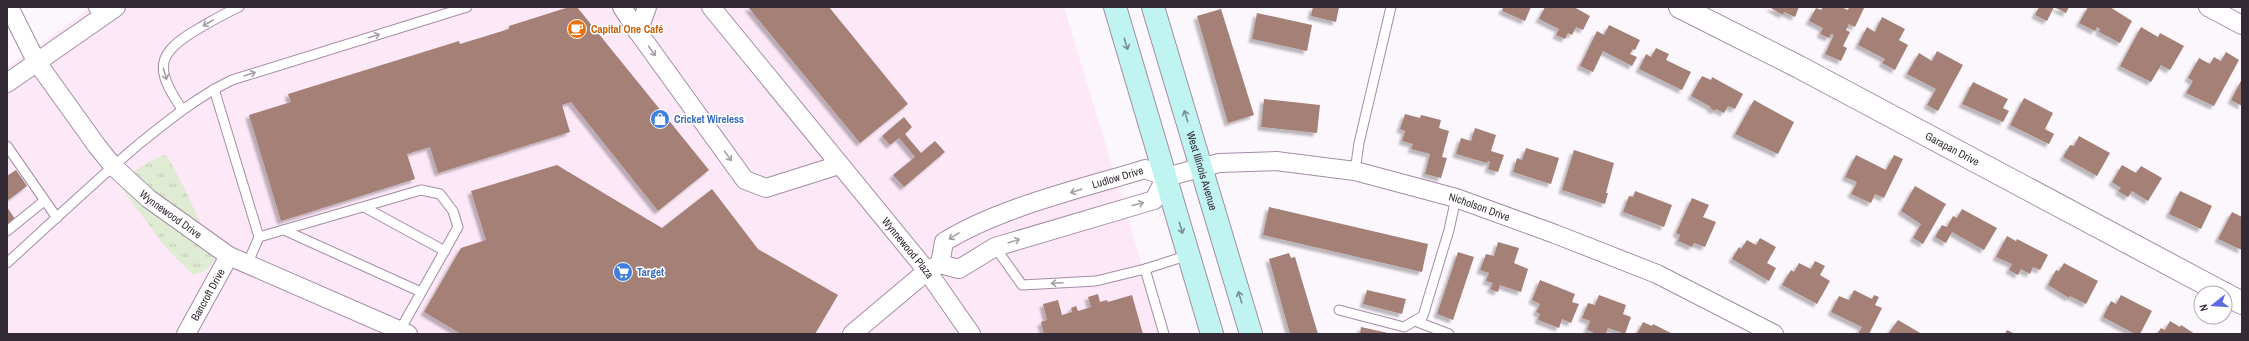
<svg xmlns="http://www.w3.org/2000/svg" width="2249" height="341" font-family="'Archivo Narrow',sans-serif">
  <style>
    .commercial { fill: #fde8f7 }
    .grass { fill: url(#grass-tufts) }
    .building { fill: #a48076; filter: url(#shadow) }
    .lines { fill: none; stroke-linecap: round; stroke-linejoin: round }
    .service-casing { stroke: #a38ca7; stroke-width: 11 }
    .minor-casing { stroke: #a38ca7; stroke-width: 20 }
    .tertiary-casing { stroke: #a38ca7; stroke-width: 24 }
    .secondary-casing { stroke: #a38ca7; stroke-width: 24 }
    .service { stroke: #fff; stroke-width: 9 }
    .minor { stroke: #fff; stroke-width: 18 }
    .tertiary { stroke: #fff; stroke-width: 22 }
    .secondary { stroke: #bff4f1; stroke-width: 22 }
    .oneway { stroke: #a49fa4 }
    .oneway2 { stroke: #7a8f93 }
    .labels { text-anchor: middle; stroke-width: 3; stroke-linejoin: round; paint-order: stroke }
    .food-label { font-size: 11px; font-weight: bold; fill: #c56008; stroke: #fff; text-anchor: start }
    .shop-label { font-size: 11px; font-weight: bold; fill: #366cbe; stroke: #fff; text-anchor: start }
    .street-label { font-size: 11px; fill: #342a35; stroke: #fff }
  </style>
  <defs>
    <pattern id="grass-tufts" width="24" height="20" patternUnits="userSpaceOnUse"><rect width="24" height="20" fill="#dfebd2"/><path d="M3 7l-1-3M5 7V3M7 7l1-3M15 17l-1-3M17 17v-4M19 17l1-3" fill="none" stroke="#c0cab5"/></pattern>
    <filter id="shadow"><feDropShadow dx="-3.5" dy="3.5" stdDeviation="1" flood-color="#0004"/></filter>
  </defs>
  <rect width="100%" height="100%" fill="#fcf7fd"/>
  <polygon class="commercial" points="92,7 1064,7 1163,334 7,334 7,67"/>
  <path class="grass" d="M166,154C186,187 199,223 217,257L205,271L193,275L166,248L122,189C128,169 149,163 166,154Z"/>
  <g class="building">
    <polygon points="569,7 577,7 709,170 658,211 571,102 562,105 570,132 438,173 430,147 407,154 415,179 281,221 249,115 291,102 288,94 459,41 460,44 509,29 509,26"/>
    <polygon points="748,7 829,7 908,104 860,143"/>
    <polygon points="1313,7 1339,7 1336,22 1311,16"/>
    <polygon points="1503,7 1531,7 1525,21 1502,11"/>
    <polygon points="1545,7 1574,7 1590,16 1583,30 1576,27 1572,35 1568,33 1565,39 1556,35 1559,29 1539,19"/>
    <polygon points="1769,7 1799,7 1795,17 1784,12 1783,15"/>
    <polygon points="1823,7 1841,7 1848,10 1849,7 1864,8 1855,27 1849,24 1846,30 1850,32 1843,46 1847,48 1841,61 1825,54 1834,35 1831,34 1829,38 1820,34 1823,28 1809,21 1816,8 1821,10"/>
    <polygon points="2039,7 2069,7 2066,13 2054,7 2047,21 2035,15"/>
    <polygon points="2088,7 2110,7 2132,21 2120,43 2099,32 2100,29 2097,27 2095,31 2079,23"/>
    <polygon points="1221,9 1254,115 1228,123 1197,16"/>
    <polygon points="1257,13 1312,25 1307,51 1252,39"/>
    <polygon points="1882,17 1905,29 1899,40 1908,45 1895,70 1882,63 1885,59 1858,45 1867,27 1875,32"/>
    <polygon points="1609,25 1640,40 1635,50 1633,49 1630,54 1637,57 1632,66 1603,51 1593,72 1580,66 1597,31 1604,35"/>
    <polygon points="2141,27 2158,37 2160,33 2184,46 2170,70 2161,65 2151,82 2120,66"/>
    <polygon points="1656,48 1669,54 1666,60 1691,72 1682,90 1639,69 1646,54 1651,57"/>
    <polygon points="1937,51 1963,65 1938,111 1927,105 1936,89 1907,74 1919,53 1932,61"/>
    <polygon points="2226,52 2239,60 2214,106 2186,93 2193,81 2188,78 2199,58 2210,64 2214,57 2221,61"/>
    <polygon points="1702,76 1711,80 1712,77 1743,94 1735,109 1728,106 1724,113 1716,109 1715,111 1710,108 1711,107 1691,96"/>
    <polygon points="2242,79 2242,106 2231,100"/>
    <polygon points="1973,82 2008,99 2003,108 2009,111 2003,122 1962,104"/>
    <polygon points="2024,98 2053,113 2045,129 2054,134 2049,144 2010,125"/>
    <polygon points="1264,99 1320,105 1317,133 1261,127"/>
    <polygon points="1754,100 1794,122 1778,154 1735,134"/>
    <polygon points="1405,114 1420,118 1421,115 1441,120 1439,128 1449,131 1442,157 1447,158 1441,178 1425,174 1430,154 1411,149 1413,144 1402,141 1405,131 1400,129"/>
    <polygon points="904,117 912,127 905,134 921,153 935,141 945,152 904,187 893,175 915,157 899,138 890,145 882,136"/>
    <polygon points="1475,128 1496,135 1491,151 1504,155 1498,172 1488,169 1490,162 1488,161 1487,163 1456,154 1461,138 1471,141"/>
    <polygon points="2079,136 2110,153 2097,176 2063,157 2070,145 2074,146"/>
    <polygon points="1526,148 1559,158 1551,184 1513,172 1517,158 1522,160"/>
    <polygon points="1574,150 1614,163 1606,193 1608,193 1605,204 1562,190"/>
    <polygon points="1856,155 1886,170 1894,155 1903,159 1884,198 1875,194 1871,203 1851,194 1857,182 1845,177"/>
    <polygon points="557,165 662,228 712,189 758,249 838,295 815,334 461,334 424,312 461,248 486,240 471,191"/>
    <polygon points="2122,165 2136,173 2141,166 2162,178 2148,201 2132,191 2128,197 2118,191 2121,188 2112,182"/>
    <polygon points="16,170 27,186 7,201 7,176"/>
    <polygon points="1915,186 1946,204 1923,244 1913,238 1921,224 1901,211"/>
    <polygon points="1635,191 1672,205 1664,227 1623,212 1629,196 1633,197"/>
    <polygon points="2180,191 2212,206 2201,229 2169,214"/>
    <polygon points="1692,198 1709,205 1703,217 1716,222 1705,247 1694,243 1692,247 1678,241 1680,235 1676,233"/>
    <polygon points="7,207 17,222 7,228"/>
    <polygon points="1269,207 1428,244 1422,272 1263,235"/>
    <polygon points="1962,209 1997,228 1984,250 1952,232 1946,243 1935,237 1942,225 1947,227 1953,216 1957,218"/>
    <polygon points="2232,212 2242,217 2242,250 2218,239"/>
    <polygon points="2007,236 2016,241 2017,239 2048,255 2040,270 2033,267 2030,274 2021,269 2018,275 2009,270 2012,264 1996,257"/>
    <polygon points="1760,238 1776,247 1767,263 1776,268 1769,281 1732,259 1739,247 1741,249 1747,240 1756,245"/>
    <polygon points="1498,242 1519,248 1514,263 1528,269 1521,292 1500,285 1498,292 1490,289 1493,283 1486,281 1489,273 1480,270 1486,254 1494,256"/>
    <polygon points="1458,252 1474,257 1453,320 1437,314"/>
    <polygon points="1289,253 1291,258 1295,257 1318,334 1290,334 1269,259"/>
    <polygon points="1815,261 1825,266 1820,275 1830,281 1817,304 1782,285 1791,270 1794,272 1799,263 1811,269"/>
    <polygon points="2064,263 2098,281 2086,304 2070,296 2069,298 2048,285 2056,270 2059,271"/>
    <polygon points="1540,280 1575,294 1572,302 1579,304 1571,323 1562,319 1559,328 1538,320 1540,314 1536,312 1540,304 1532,300"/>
    <polygon points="1367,290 1406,299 1402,314 1363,304"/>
    <polygon points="1854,290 1872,299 1874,295 1879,297 1875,305 1882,308 1869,334 1858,334 1862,327 1831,312 1839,296 1849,300"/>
    <polygon points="1098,294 1100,302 1107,300 1108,302 1132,295 1143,334 1044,334 1041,322 1047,320 1043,304 1058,300 1062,315 1072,312 1071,308 1076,306 1078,311 1091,307 1088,297"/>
    <polygon points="1599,295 1626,305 1623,314 1631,317 1625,334 1608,328 1606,334 1593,334 1593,332 1587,330 1590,321 1582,318 1588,303 1595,305"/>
    <polygon points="2121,295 2152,311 2140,334 2135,334 2103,317 2111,301 2116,304"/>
    <polygon points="1898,320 1922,334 1888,334"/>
    <polygon points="2170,321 2180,327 2181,325 2195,334 2157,334 2161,328 2165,330"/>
    <polygon points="1643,322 1652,326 1653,324 1673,334 1637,334"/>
    <polygon points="1361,327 1388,333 1388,334 1360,334"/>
    <polygon points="2007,330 2015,334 2005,334"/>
  </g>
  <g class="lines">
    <defs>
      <g id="service">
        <polyline points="93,7 99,17"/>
        <polyline points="214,89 259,237 247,265"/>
        <path d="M182,109C154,69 156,53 198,29C212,21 225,13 239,7"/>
        <polyline points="7,146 57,218"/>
        <polyline points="1355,171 1359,143 1391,7"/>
        <polyline points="364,207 445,251"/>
        <polyline points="284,230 421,292"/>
        <polyline points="7,231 44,201"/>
        <polyline points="259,237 421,190 440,194 453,211 458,227 400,330"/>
        <polyline points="995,247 1022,285 1096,281 1145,269 1164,334"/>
        <path d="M7,263C51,223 94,182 139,144C169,120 197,97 232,80L467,7"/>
        <polyline points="1145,269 1189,255"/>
        <polyline points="1339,310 1404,327 1423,316 1449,230 1456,198"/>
        <polyline points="1415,321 1449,334"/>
      </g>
      <g id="minor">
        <path id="s1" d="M9,7L36,61L97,146L113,166L149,199L229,256L408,334"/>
        <polyline points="622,7 638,32 745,180 766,188 839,165"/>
        <path id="s2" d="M711,7L927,271L971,334"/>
        <polyline points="2208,7 2242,25"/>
        <polyline points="638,32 647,7"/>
        <polyline points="7,83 116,7"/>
        <path id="s3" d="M1166,177L1219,163L1276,161L1355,171L1456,198L1555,234L1657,274L1774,334"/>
        <path id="s4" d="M940,264L944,242C1000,207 1081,189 1145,169L1166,177"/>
        <path id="s5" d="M186,334L229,256"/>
        <polyline points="852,334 927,271 940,264 959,269 995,247 1154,200 1166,177"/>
      </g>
      <g id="tertiary">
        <path id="s6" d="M1680,7L1799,67L2223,293"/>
        <polyline points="2225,294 2242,303"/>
      </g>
      <g id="secondary">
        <polyline points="1115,7 1212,334"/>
        <path id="s7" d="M1153,7L1251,334"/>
      </g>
    </defs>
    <use href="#service" class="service-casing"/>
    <use href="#minor" class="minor-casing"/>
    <use href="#tertiary" class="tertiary-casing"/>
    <use href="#secondary" class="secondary-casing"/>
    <use href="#service" class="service"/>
    <use href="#minor" class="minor"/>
    <use href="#tertiary" class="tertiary"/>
    <use href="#secondary" class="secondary"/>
  </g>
  <defs><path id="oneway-shaft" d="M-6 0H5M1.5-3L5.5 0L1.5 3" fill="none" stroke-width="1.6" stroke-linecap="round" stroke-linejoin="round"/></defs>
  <g class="oneway">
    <use href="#oneway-shaft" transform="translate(208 23) rotate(150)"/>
    <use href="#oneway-shaft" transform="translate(374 36) rotate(-17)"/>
    <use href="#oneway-shaft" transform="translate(652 51) rotate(54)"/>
    <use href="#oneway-shaft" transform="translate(165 74) rotate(74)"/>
    <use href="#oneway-shaft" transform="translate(250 74) rotate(-17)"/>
    <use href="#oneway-shaft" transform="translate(728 156) rotate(54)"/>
    <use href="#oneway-shaft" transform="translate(1076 191) rotate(162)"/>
    <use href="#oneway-shaft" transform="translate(1138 204) rotate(-14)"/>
    <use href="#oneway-shaft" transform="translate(954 236) rotate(148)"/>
    <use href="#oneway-shaft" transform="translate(1014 241) rotate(-17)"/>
    <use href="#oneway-shaft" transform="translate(1057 283) rotate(177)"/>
  </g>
  <g class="oneway2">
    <use href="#oneway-shaft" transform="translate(1126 44) rotate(73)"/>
    <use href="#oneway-shaft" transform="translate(1186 116) rotate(-107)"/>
    <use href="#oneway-shaft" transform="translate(1181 228) rotate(74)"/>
    <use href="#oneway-shaft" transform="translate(1240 297) rotate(-106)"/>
  </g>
  <defs>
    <symbol id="cafe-disc" viewBox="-11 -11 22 22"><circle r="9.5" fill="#e8710a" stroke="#fff"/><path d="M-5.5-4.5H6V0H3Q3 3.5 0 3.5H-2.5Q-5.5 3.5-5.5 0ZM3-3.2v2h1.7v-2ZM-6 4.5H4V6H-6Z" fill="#fff"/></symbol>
    <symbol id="shop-disc" viewBox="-11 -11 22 22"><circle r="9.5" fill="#3f7fe0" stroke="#fff"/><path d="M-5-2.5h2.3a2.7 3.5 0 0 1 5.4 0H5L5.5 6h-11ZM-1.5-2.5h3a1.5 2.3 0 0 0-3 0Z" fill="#fff"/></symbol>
    <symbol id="supermarket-disc" viewBox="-11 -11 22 22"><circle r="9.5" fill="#3f7fe0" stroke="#fff"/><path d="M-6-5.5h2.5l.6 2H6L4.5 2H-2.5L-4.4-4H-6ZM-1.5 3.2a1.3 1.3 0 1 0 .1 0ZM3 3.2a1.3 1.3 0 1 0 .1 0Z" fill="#fff"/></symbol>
  </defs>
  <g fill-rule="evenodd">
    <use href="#cafe-disc" x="566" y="18" width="22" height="22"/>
    <use href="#shop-disc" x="649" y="108" width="22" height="22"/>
    <use href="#supermarket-disc" x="612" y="261" width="22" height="22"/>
  </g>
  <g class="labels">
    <g class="food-label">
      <text x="591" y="33">Capital One Café</text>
    </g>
    <g class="shop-label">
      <text x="674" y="123">Cricket Wireless</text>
      <text x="637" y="276">Target</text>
    </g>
    <g class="street-label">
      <text dy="4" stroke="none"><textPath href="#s6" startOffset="307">Garapan Drive</textPath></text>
      <text dy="4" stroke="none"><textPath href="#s7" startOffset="171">West Illinois Avenue</textPath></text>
      <text dy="4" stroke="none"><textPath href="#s4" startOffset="208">Ludlow Drive</textPath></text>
      <text dy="4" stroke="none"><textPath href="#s3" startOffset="321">Nicholson Drive</textPath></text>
      <text dy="4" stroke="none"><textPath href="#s1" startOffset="266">Wynnewood Drive</textPath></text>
      <text dy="4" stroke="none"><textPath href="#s2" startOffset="311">Wynnewood Plaza</textPath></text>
      <text dy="4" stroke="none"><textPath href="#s5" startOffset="45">Bancroft Drive</textPath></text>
    </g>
  </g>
  <rect width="2249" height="341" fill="none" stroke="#342a35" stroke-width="16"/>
  <g transform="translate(2213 305) rotate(253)"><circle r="19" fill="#ffffff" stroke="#aeaaae"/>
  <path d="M0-3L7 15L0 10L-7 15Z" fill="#5f6ae2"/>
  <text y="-6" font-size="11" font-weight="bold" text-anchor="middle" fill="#342a35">N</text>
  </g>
</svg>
